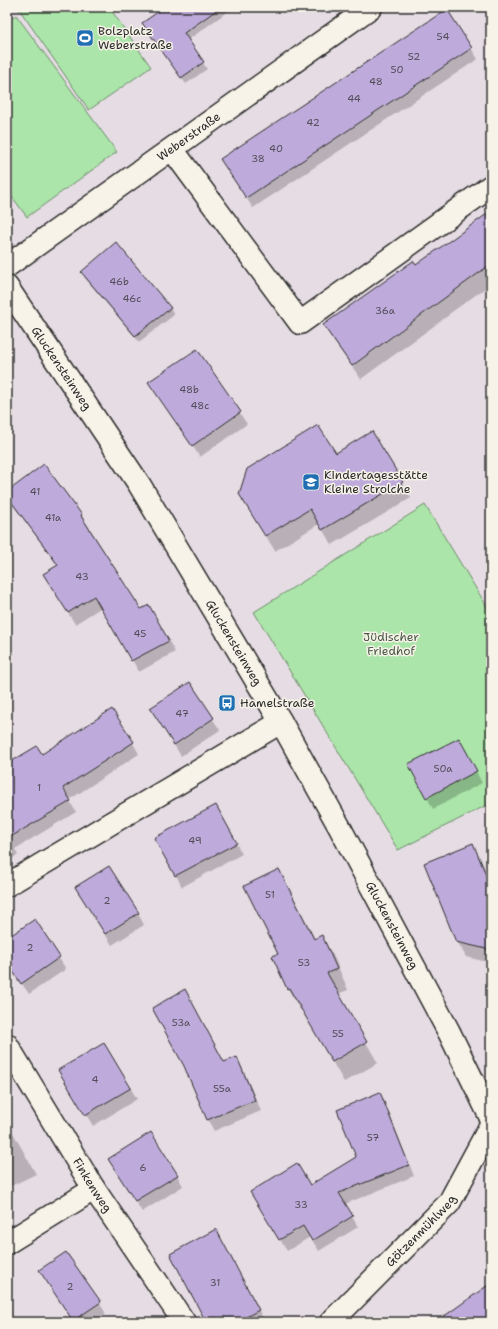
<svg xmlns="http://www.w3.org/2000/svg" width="498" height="1329" font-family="'Shantell Sans',sans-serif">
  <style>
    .green { fill: #abe5a9; stroke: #6b886a }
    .shadow { fill: #0003 }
    .building { fill: #bfabdb; stroke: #2b2b2b }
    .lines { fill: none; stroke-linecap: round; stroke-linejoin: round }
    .minor-casing { stroke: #2b2b2b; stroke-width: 25 }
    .minor { stroke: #f7f3e8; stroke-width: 22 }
    .labels { text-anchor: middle; stroke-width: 3; stroke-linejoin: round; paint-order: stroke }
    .number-label { font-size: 10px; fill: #504b57 }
    .poi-label { font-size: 12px; fill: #2b2b2b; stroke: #f7f3e8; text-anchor: start }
    .street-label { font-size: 12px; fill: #2b2b2b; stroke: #f7f3e8 }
    .park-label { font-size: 12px; fill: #4b5a4a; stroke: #f7f3e8 }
  </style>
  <rect width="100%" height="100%" fill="#e6dde4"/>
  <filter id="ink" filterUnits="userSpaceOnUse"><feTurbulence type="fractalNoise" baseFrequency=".025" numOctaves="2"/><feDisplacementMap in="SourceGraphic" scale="8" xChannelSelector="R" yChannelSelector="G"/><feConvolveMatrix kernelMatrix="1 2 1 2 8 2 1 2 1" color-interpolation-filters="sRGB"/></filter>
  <g filter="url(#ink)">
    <g class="green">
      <polygon points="21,7 109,7 151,67 89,110 19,9"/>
      <polygon points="16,15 117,152 27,217 7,190 7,22"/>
      <polygon points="425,505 491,613 491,803 398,850 254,612"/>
    </g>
    <g class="shadow">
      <polygon points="167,7 234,7 188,40 207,69 186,84 147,30"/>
      <polygon points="471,48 478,59 253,208 228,171"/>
      <polygon points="491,212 491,284 449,314 449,315 361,379 332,339 324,326 416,266"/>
      <polygon points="116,244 171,309 174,315 139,342 85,278 82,272"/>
      <polygon points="196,350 247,424 200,457 161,400"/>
      <polygon points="372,432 411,498 332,545 319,524 275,551 250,510"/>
      <polygon points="44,465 82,516 141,610 149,606 175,652 139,672 102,607 75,624 51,586 58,566 13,505 7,495 7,493"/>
      <polygon points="7,652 13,662 7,665"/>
      <polygon points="189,683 220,730 181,756 151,708"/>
      <polygon points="133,743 139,754 69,800 76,812 15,849 18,855 7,861 7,765 42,755"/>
      <polygon points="465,750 482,783 433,809 427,797"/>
      <polygon points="222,817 242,854 182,887 176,875"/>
      <polygon points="472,844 481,859 491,883 491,963 466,957 457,941"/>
      <polygon points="279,870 291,891 315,939 322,936 334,957 348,990 338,994 378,1063 344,1082 302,1009 300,1010 288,989 274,956 279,954"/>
      <polygon points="76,888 138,913 144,925 112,945"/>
      <polygon points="35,921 66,969 29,994 7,962 7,939"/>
      <polygon points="104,1044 137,1099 93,1126 60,1071"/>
      <polygon points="236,1058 243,1069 261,1111 214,1131 208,1120 185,1066 224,1063"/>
      <polygon points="379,1094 386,1105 414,1176 345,1204 358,1227 319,1251 310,1237 287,1251 251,1192 310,1187 357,1158"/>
      <polygon points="7,1122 36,1174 7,1188"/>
      <polygon points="109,1160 177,1175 183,1186 142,1212"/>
      <polygon points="225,1246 265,1322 207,1322"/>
      <polygon points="40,1271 100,1303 106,1314 94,1322 74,1322"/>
    </g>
    <g class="building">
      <polygon points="165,7 221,7 184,33 204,62 181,78 142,23"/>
      <polygon points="447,9 472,48 246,198 220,159"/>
      <polygon points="491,211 491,264 352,366 323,325 413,261 416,265"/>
      <polygon points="116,242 171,308 135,336 81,272"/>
      <polygon points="197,349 241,412 192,446 148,382"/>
      <polygon points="318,425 336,453 372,431 403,482 322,530 310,509 265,536 239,494 247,469"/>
      <polygon points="44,464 82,515 81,516 141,609 149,605 169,641 131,661 94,596 68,613 43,574 58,565 7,496 7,492"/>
      <polygon points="190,682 214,718 174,745 150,708"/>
      <polygon points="112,709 134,742 63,788 71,801 7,839 7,764 37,746 42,754"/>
      <polygon points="459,738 477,771 426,798 408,764"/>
      <polygon points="216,805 237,843 175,876 154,838"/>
      <polygon points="473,843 491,887 491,950 456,942 424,863"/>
      <polygon points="109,866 139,913 105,934 75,887"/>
      <polygon points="279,869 314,939 322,935 337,969 327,973 367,1042 332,1062 289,988 287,989 272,956 278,954 244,886"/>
      <polygon points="35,919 60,957 21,984 7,962 7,938"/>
      <polygon points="185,989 224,1062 237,1057 255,1100 207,1120 184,1066 152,1008"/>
      <polygon points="104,1043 131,1088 85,1115 58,1070"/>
      <polygon points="380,1092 409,1165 339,1193 353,1216 312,1241 303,1226 279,1240 250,1192 297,1163 310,1185 356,1157 337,1110"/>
      <polygon points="151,1132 178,1175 135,1201 108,1159"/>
      <polygon points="216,1229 259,1310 237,1322 206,1322 170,1254"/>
      <polygon points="66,1252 101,1302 73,1321 39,1270"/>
      <polygon points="491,1283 491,1322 436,1322"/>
    </g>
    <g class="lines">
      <defs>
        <g id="minor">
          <polyline points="172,149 300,323 491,186"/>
          <path id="s1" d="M7,266L371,7"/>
          <path id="s2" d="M7,287L139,484L281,722L339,826L449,1032L491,1118"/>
          <polyline points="7,885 281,722"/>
          <path id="s3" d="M7,1045L94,1189L184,1322"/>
          <polyline points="7,1243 94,1189"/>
          <path id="s4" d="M331,1322L449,1203L491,1125"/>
        </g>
      </defs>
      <use href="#minor" class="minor-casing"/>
      <use href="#minor" class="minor"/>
    </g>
  </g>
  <defs>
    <symbol id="stadium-square" viewBox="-11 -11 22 22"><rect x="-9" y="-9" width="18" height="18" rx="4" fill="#1f6fb2" stroke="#f7f3e8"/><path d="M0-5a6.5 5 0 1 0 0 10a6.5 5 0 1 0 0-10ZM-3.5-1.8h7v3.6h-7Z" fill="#fff"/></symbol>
    <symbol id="school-square" viewBox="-11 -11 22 22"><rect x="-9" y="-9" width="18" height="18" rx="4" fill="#1f6fb2" stroke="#f7f3e8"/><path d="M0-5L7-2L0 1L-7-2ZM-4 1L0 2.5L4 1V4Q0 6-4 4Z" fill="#fff"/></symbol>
    <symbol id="bus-square" viewBox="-11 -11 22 22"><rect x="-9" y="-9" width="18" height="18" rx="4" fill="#1f6fb2" stroke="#f7f3e8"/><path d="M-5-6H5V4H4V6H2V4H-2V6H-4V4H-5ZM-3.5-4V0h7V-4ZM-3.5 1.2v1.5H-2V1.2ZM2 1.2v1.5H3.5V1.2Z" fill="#fff"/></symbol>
  </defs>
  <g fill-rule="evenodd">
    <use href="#stadium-square" x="75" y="28" width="20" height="20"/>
    <use href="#school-square" x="301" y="472" width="20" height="20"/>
    <use href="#bus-square" x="217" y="693" width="20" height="20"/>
  </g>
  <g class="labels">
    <g class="number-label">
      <text x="443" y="40">54</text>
      <text x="414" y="60">52</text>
      <text x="397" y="73">50</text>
      <text x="376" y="85">48</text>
      <text x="354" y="102">44</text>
      <text x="313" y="126">42</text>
      <text x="276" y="152">40</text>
      <text x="258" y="162">38</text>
      <text x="119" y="285">46b</text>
      <text x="132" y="302">46c</text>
      <text x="385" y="314">36a</text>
      <text x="189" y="393">48b</text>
      <text x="200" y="409">48c</text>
      <text x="35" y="495">41</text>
      <text x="53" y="521">41a</text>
      <text x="82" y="580">43</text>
      <text x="140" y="637">45</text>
      <text x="182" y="717">47</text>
      <text x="443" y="772">50a</text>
      <text x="39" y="791">1</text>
      <text x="195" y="844">49</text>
      <text x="270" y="898">51</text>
      <text x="107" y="904">2</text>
      <text x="30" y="951">2</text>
      <text x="304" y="966">53</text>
      <text x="181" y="1026">53a</text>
      <text x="338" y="1037">55</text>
      <text x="95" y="1083">4</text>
      <text x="222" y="1092">55a</text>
      <text x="373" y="1141">57</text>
      <text x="143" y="1171">6</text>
      <text x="301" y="1208">33</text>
      <text x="215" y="1286">31</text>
      <text x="70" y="1290">2</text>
    </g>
    <g class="poi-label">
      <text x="98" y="35">Bolzplatz<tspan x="98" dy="14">Weberstraße</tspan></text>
      <text x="324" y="479">Kindertagesstätte<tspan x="324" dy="14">Kleine Strolche</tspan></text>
      <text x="240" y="707">Hamelstraße</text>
    </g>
    <g class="street-label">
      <text dy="4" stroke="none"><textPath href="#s1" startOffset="223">Weberstraße</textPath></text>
      <text dy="4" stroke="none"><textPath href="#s2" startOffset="98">Gluckensteinweg</textPath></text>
      <text dy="4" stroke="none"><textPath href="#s2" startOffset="422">Gluckensteinweg</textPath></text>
      <text dy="4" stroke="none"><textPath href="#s2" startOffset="746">Gluckensteinweg</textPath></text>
      <text dy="4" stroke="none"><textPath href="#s3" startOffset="164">Finkenweg</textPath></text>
      <text dy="4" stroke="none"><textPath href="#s4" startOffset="128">Götzenmühlweg</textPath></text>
    </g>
    <g class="park-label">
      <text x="391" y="641">Jüdischer<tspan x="391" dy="14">Friedhof</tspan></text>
    </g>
  </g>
  <rect width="498" height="1329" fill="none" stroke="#f7f3e8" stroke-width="24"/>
  <rect x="12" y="12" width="474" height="1305" fill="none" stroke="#2b2b2b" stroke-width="1.5" filter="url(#ink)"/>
</svg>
